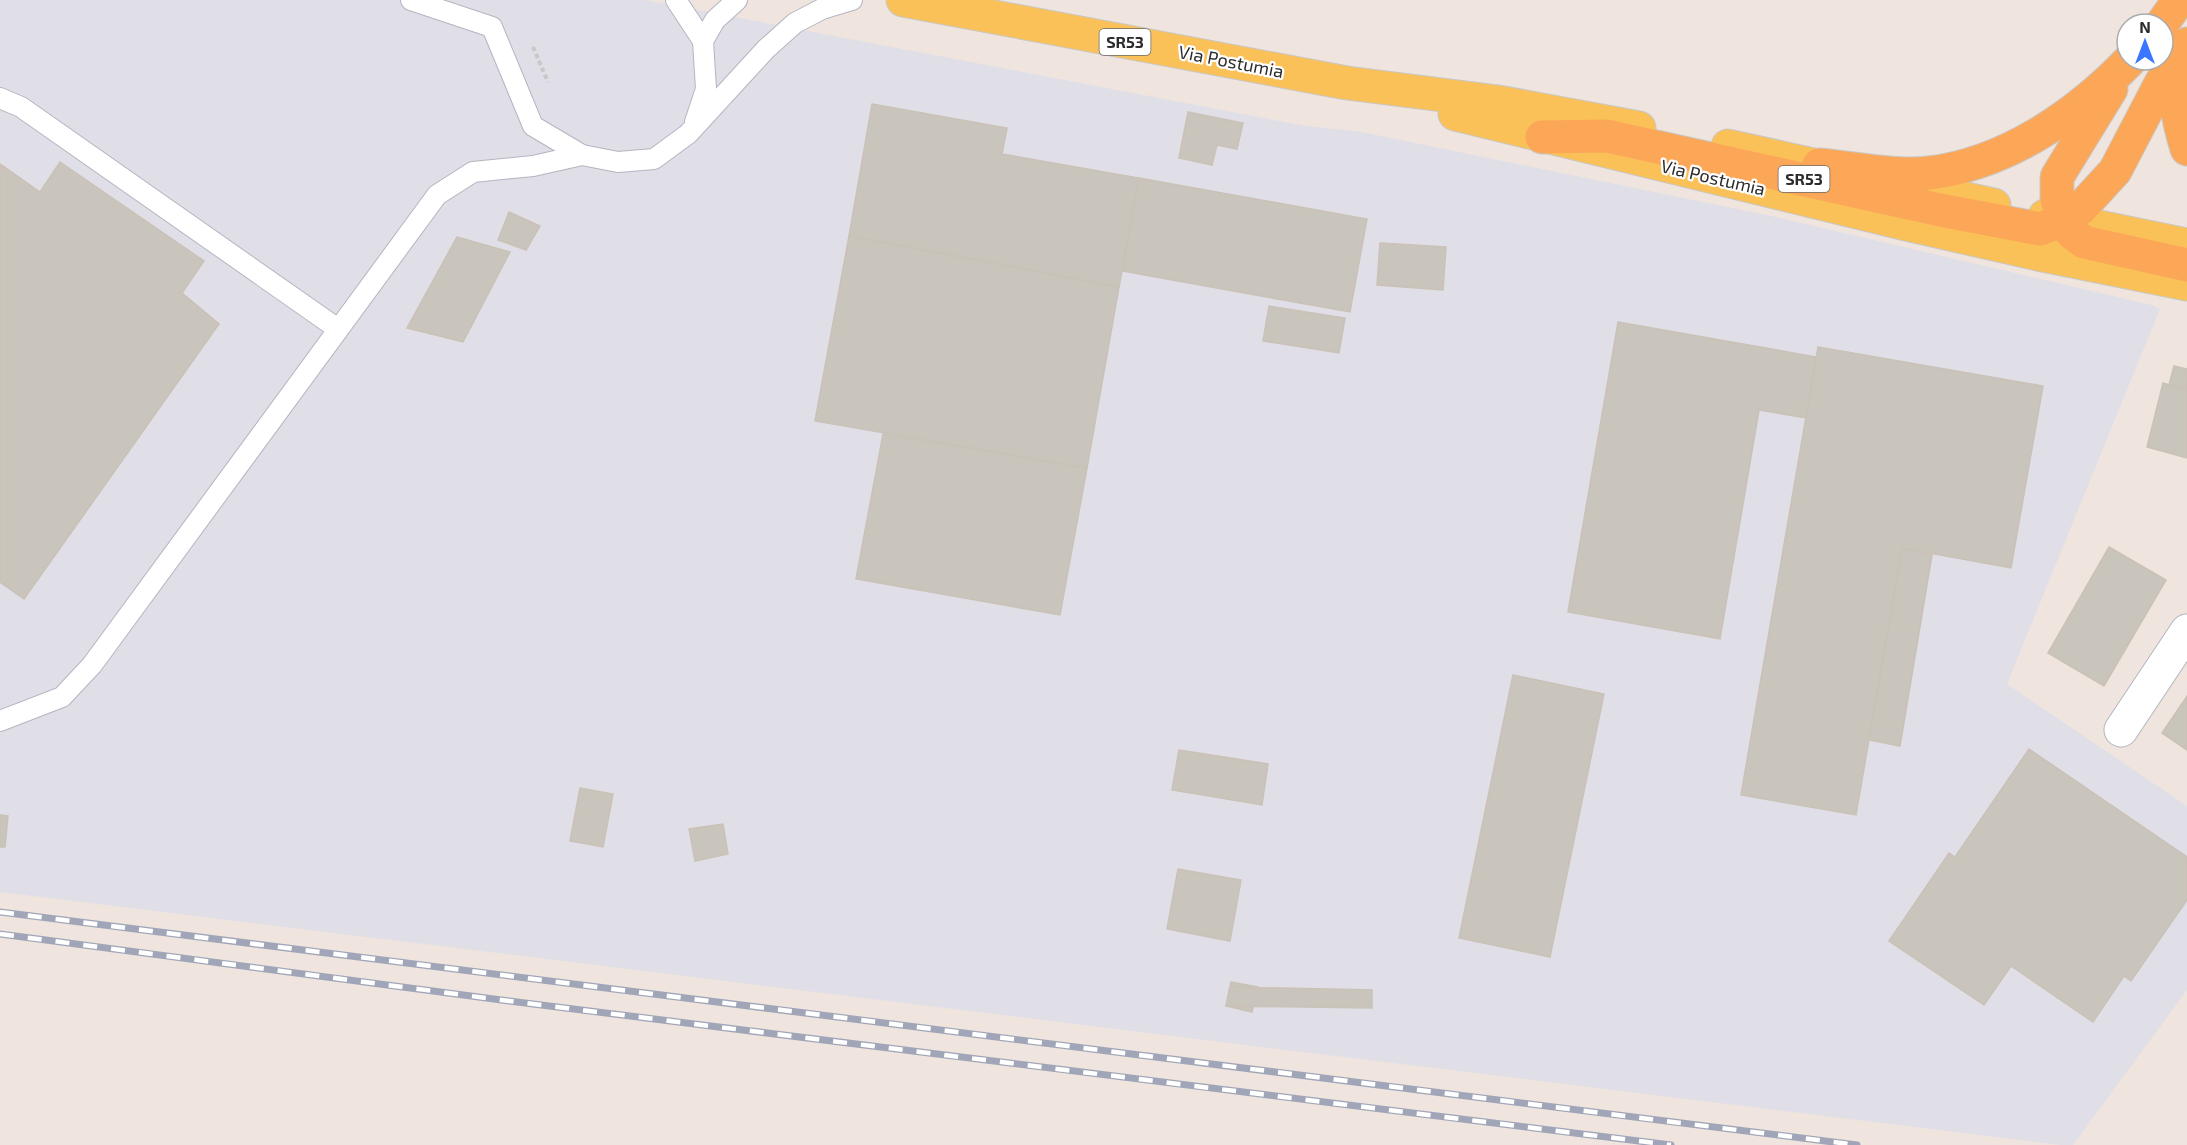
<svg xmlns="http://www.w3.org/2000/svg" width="2187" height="1145" font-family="'Exo 2',sans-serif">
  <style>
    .industrial { fill: #e0dee7 }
    .building { fill: #c9c4bc; stroke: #cac1b7; stroke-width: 1.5 }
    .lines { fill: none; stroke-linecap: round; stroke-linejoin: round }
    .service-casing { stroke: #b2b6c1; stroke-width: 22 }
    .minor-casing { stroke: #b2b6c1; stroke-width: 35 }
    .primary-casing { stroke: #c8c8c8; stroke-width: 35 }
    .trunk-casing { stroke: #c8c8c8; stroke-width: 35 }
    .path { stroke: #c8c8c8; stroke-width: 4; stroke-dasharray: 4.5 3; stroke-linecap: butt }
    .service { stroke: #fff; stroke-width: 20 }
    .minor { stroke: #fff; stroke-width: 33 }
    .primary { stroke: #fac158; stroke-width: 33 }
    .trunk { stroke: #fca758; stroke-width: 33 }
    .rail-casing { stroke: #a0a6b8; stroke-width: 7 }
    .rail { stroke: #fff; stroke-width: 4.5; stroke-dasharray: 14; stroke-linecap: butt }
    .labels { text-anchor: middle; stroke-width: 4.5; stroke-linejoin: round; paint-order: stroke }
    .shield { fill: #fff; stroke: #6b6b6b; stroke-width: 1.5 }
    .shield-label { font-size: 16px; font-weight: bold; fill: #2c2c2c }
    .street-label { font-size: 18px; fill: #2c2c2c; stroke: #fff }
  </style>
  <rect width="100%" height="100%" fill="#efe5de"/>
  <polygon class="industrial" points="0,0 646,0 1306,126 1362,132 1776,217 2151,305 2160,309 2007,684 2187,806 2187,990 2073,1145 2061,1145 0,892"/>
  <g class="building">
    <polygon points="872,104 1007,128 1002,154 1139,178 1119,287 849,236"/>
    <polygon points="1188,112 1243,123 1237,149 1217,145 1212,165 1179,158"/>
    <polygon points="60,162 204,261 182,293 219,324 24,599 0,582 0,164 40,192"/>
    <polygon points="1139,178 1367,219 1350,312 1122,271"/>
    <polygon points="509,212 540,226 526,250 498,240"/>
    <polygon points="849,236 1119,287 1087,468 815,421"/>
    <polygon points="457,237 510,252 463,342 407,328"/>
    <polygon points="1380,243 1446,247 1443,290 1377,285"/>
    <polygon points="1269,306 1345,318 1339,353 1263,341"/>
    <polygon points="1618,322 1816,357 1806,418 1759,410 1720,639 1568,612"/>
    <polygon points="1818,347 2043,386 2011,568 1902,548 1856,815 1741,795"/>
    <polygon points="2174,366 2187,369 2187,390 2169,385"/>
    <polygon points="2163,383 2187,390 2187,458 2147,447"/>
    <polygon points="883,434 1087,468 1060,615 856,579"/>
    <polygon points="2109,547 2166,580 2104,686 2048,653"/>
    <polygon points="1902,548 1932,555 1900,746 1869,740"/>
    <polygon points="1513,675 1604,694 1550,957 1459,938"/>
    <polygon points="2187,696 2187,750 2162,733"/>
    <polygon points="2029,749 2187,857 2187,900 2131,981 2124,976 2093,1022 2011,966 1984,1005 1889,941 1949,853 1955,857"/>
    <polygon points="1179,750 1268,764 1262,805 1172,790"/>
    <polygon points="580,788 613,794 603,847 570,841"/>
    <polygon points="0,815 8,816 5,847 0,847"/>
    <polygon points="723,824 728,854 695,861 689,829"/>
    <polygon points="1178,869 1241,880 1230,941 1167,929"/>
    <polygon points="1231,982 1258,987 1252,1012 1226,1006"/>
    <polygon points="1230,987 1372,990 1372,1008 1226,1006"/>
  </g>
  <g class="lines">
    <defs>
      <g id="service">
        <polyline points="411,0 492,27 533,126 582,155 618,162 654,159 688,134 766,49 795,23 822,9 852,0"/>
        <polyline points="676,0 703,41 706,89 695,122"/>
        <polyline points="703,41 715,20 737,0"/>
        <polyline points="0,98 21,107 338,329"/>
        <polyline points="0,721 62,697 92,665 437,195 473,172 533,166 582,155"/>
      </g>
      <polyline id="minor" points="2121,730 2187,631"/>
      <g id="primary">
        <polyline points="903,0 1347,83 1498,102 1639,128"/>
        <polyline points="1455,114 1906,224 2038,254 2187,284"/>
        <polyline points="1728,146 1994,205"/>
        <polyline points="2045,216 2187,245"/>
      </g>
      <g id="trunk">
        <polyline points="2162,24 2179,0"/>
        <path d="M2178,60C2172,91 2178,120 2187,149"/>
        <polyline points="2111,89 2057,177 2057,199 2063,219 2072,233 2084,242 2187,265"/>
        <polyline points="1542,137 1607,136 1940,210 2040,229 2054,224 2081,208 2115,171 2161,83 2187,44"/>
        <path d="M1819,165C1855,168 1893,177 1929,173C2006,164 2077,115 2130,60"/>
      </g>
    </defs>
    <use href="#service" class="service-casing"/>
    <use href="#minor" class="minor-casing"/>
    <use href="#primary" class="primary-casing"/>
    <use href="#trunk" class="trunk-casing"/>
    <polyline class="path" points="533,47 548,82"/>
    <use href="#service" class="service"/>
    <use href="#minor" class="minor"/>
    <use href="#primary" class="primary"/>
    <use href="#trunk" class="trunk"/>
    <defs>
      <g id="rail">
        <polyline points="0,912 1857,1145"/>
        <polyline points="0,934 509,1001 1671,1145"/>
      </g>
    </defs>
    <use href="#rail" class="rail-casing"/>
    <use href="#rail" class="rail"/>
  </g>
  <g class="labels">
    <g class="shield">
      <rect x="1099.5" y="29" width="51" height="26" rx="4.5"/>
      <rect x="1778.5" y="166" width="51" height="26" rx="4.5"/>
    </g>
    <g class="shield-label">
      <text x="1125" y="48">SR53</text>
      <text x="1804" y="185">SR53</text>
    </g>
    <g class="street-label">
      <text transform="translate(1231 62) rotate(11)" y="6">Via Postumia</text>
      <text transform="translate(1713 178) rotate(13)" y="6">Via Postumia</text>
    </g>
  </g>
  <g transform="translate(2145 42)"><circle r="28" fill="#ffffff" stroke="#ababab" stroke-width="1.5"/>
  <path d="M0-4.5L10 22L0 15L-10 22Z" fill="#3a76ff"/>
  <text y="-9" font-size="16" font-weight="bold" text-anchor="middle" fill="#2c2c2c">N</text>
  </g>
</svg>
